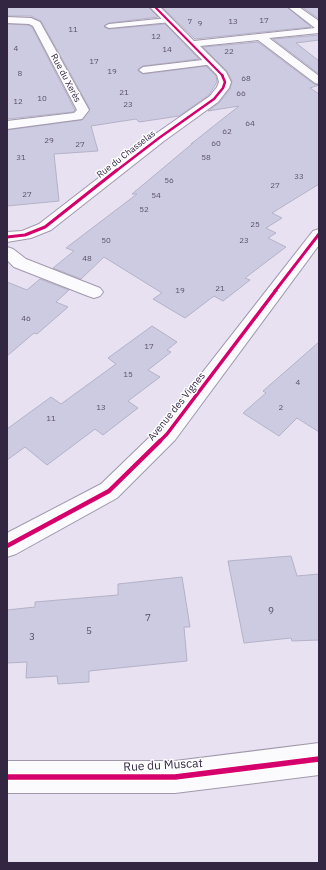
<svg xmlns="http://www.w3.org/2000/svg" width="326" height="870" font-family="'IBM Plex Sans',sans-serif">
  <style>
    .building { fill: #cdcbe2; stroke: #b5b2c7 }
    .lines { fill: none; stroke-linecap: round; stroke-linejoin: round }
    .lane-casing { stroke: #a198ac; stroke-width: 2 }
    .street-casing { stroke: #a198ac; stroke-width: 2 }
    .lane { fill: #fbfafd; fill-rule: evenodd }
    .street { fill: #fbfafd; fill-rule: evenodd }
    .cycleway-far5-casing { stroke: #fff; stroke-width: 3 }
    .cycleway-far4-casing { stroke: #fff; stroke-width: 4 }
    .cycleway-far3-casing { stroke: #fff; stroke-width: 5 }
    .cycleway-far2-casing { stroke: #fff; stroke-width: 5.5 }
    .cycleway-far1-casing { stroke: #fff; stroke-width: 7 }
    .cycleway-casing { stroke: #fff; stroke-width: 8 }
    .cycleway-far5 { stroke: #d6006c; stroke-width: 2 }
    .cycleway-far4 { stroke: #d6006c; stroke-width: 2.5 }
    .cycleway-far3 { stroke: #d6006c; stroke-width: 3 }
    .cycleway-far2 { stroke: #d6006c; stroke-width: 3.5 }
    .cycleway-far1 { stroke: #d6006c; stroke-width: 4.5 }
    .cycleway { stroke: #d6006c; stroke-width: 5.5 }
    .labels { text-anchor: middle; stroke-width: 3; stroke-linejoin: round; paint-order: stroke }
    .number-label { font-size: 8px; fill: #5a506c }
    .far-street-label { font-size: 9px; fill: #322643; stroke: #fff }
    .street-label { font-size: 10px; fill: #322643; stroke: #fff }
    .near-number-label { font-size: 10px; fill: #5a506c }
    .near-street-label { font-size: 12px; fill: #322643; stroke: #fff }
  </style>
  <rect width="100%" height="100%" fill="#e7e1f2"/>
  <g class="building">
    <polygon points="7,7 148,7 158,17 109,23 104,27 109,29 165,24 199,59 143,66 138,69 138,71 143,74 206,66 216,76 217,82 209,95 179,116 139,122 136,119 91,126 98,151 54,154 59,201 7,206 7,130 82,120 90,109 41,21 31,16 7,16"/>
    <polygon points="162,7 287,7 311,27 195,39"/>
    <polygon points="302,7 319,7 319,19"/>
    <polygon points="7,24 29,25 32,27 75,110 73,112 7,119"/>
    <polygon points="319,35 319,40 296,43 319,61 319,74 273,39"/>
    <polygon points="258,42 314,84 319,85 310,88 319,94 319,184 272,213 282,218 266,228 276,233 268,238 286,247 245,278 250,280 223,301 214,296 185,318 153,299 162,293 104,257 81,279 53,268 74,251 66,248 137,194 132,194 193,143 191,144 239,106 208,111 219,103 230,89 232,81 227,71 203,47"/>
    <polygon points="40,279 69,290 56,302 68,307 37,334 34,333 7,356 7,282 27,290"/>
    <polygon points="152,326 177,342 167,350 171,352 148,370 160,377 128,401 138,408 103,435 95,429 47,465 25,447 7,460 7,429 51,397 61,404 116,364 108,358"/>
    <polygon points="319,342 319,432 297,418 279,436 243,413 266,393 263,391"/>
    <polygon points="291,556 297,576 319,574 319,640 292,641 291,638 244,643 228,561"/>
    <polygon points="182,577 190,627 184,627 187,661 89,671 89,682 58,684 57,676 26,678 27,662 7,663 7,610 35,607 35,602 118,595 118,584"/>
  </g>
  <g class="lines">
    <defs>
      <g id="lane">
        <polygon points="168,18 171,18 171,22 109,28 105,26 109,24"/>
        <polygon points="211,59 215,62 214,64 143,73 139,70 143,67"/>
      </g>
      <g id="street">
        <polygon points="150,7 160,7 194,41 315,28 288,7 299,7 319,21 319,33 269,38 319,76 319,84 315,83 258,40 200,46 226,72 231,82 229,88 218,102 164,141 51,230 31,238 7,242 7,232 22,231 39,224 154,135 210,96 217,87 219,82 217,75"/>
        <polygon points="7,17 31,18 40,22 89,110 82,119 7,129 7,121 74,113 77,110 33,26 29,24 7,23"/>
        <polygon points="319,229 319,245 175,440 117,498 16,554 7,557 7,533 101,484 159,428 313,231"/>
        <polygon points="7,247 13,249 26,259 100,288 103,292 100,296 94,298 88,296 14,267 7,260"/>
        <polygon points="319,743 319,775 175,793 7,793 7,761 175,761"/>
      </g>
    </defs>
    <use href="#lane" class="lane-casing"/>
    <use href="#street" class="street-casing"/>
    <use href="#lane" class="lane"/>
    <use href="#street" class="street"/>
    <defs>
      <polyline id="cycleway-far5" points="155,7 223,76"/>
      <polyline id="cycleway-far4" points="116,171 159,138 214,99 223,88 225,82 222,75"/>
      <g id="cycleway-far3">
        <polyline points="7,237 25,235 45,227 117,170"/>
        <polyline points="275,291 319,234"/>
      </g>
      <polyline id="cycleway-far2" points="159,442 167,434 276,290"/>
      <polyline id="cycleway-far1" points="7,546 109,491 160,441"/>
      <polyline id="cycleway" points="7,777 175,777 319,759"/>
    </defs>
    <use href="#cycleway-far5" class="cycleway-far5-casing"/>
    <use href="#cycleway-far4" class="cycleway-far4-casing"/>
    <use href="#cycleway-far3" class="cycleway-far3-casing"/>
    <use href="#cycleway-far2" class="cycleway-far2-casing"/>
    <use href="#cycleway-far1" class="cycleway-far1-casing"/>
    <use href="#cycleway" class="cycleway-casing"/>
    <use href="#cycleway-far5" class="cycleway-far5"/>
    <use href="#cycleway-far4" class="cycleway-far4"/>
    <use href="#cycleway-far3" class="cycleway-far3"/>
    <use href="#cycleway-far2" class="cycleway-far2"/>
    <use href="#cycleway-far1" class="cycleway-far1"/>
    <use href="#cycleway" class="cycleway"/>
  </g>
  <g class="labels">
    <g class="number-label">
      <text x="264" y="23">17</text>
      <text x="190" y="24">7</text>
      <text x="233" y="24">13</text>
      <text x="200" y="26">9</text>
      <text x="73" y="32">11</text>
      <text x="156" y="39">12</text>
      <text x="16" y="51">4</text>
      <text x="167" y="52">14</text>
      <text x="229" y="54">22</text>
      <text x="94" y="64">17</text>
      <text x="112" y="74">19</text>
      <text x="20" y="76">8</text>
      <text x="246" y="81">68</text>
      <text x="124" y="95">21</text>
      <text x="241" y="96">66</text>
      <text x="42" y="101">10</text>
      <text x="18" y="104">12</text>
      <text x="128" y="107">23</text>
      <text x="250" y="126">64</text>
      <text x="227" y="134">62</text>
      <text x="49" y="143">29</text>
      <text x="216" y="146">60</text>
      <text x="80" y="147">27</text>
      <text x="21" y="160">31</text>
      <text x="206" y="160">58</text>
      <text x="299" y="179">33</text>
      <text x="169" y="183">56</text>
      <text x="275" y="188">27</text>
      <text x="27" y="197">27</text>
      <text x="156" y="198">54</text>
      <text x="144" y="212">52</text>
      <text x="255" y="227">25</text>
      <text x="106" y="243">50</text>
      <text x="244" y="243">23</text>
      <text x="87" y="261">48</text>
      <text x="220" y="291">21</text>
      <text x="180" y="293">19</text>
      <text x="26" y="321">46</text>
      <text x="149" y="349">17</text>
      <text x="128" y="377">15</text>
      <text x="298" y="385">4</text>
      <text x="101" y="410">13</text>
      <text x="281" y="410">2</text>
      <text x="51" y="421">11</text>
    </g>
    <g class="far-street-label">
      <text transform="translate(66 78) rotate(62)" y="3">Rue du Xerès</text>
      <text transform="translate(126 154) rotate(-38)" y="3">Rue du Chasselas</text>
    </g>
    <g class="street-label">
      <text transform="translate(176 406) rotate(-51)" y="4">Avenue des Vignes</text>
    </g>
    <g class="near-number-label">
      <text x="271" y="614">9</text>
      <text x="148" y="621">7</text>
      <text x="89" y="634">5</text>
      <text x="32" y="640">3</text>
    </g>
    <g class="near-street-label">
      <text transform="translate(163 765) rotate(-3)" y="4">Rue du Muscat</text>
    </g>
  </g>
  <rect width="326" height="870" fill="none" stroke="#322643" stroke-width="16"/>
</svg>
